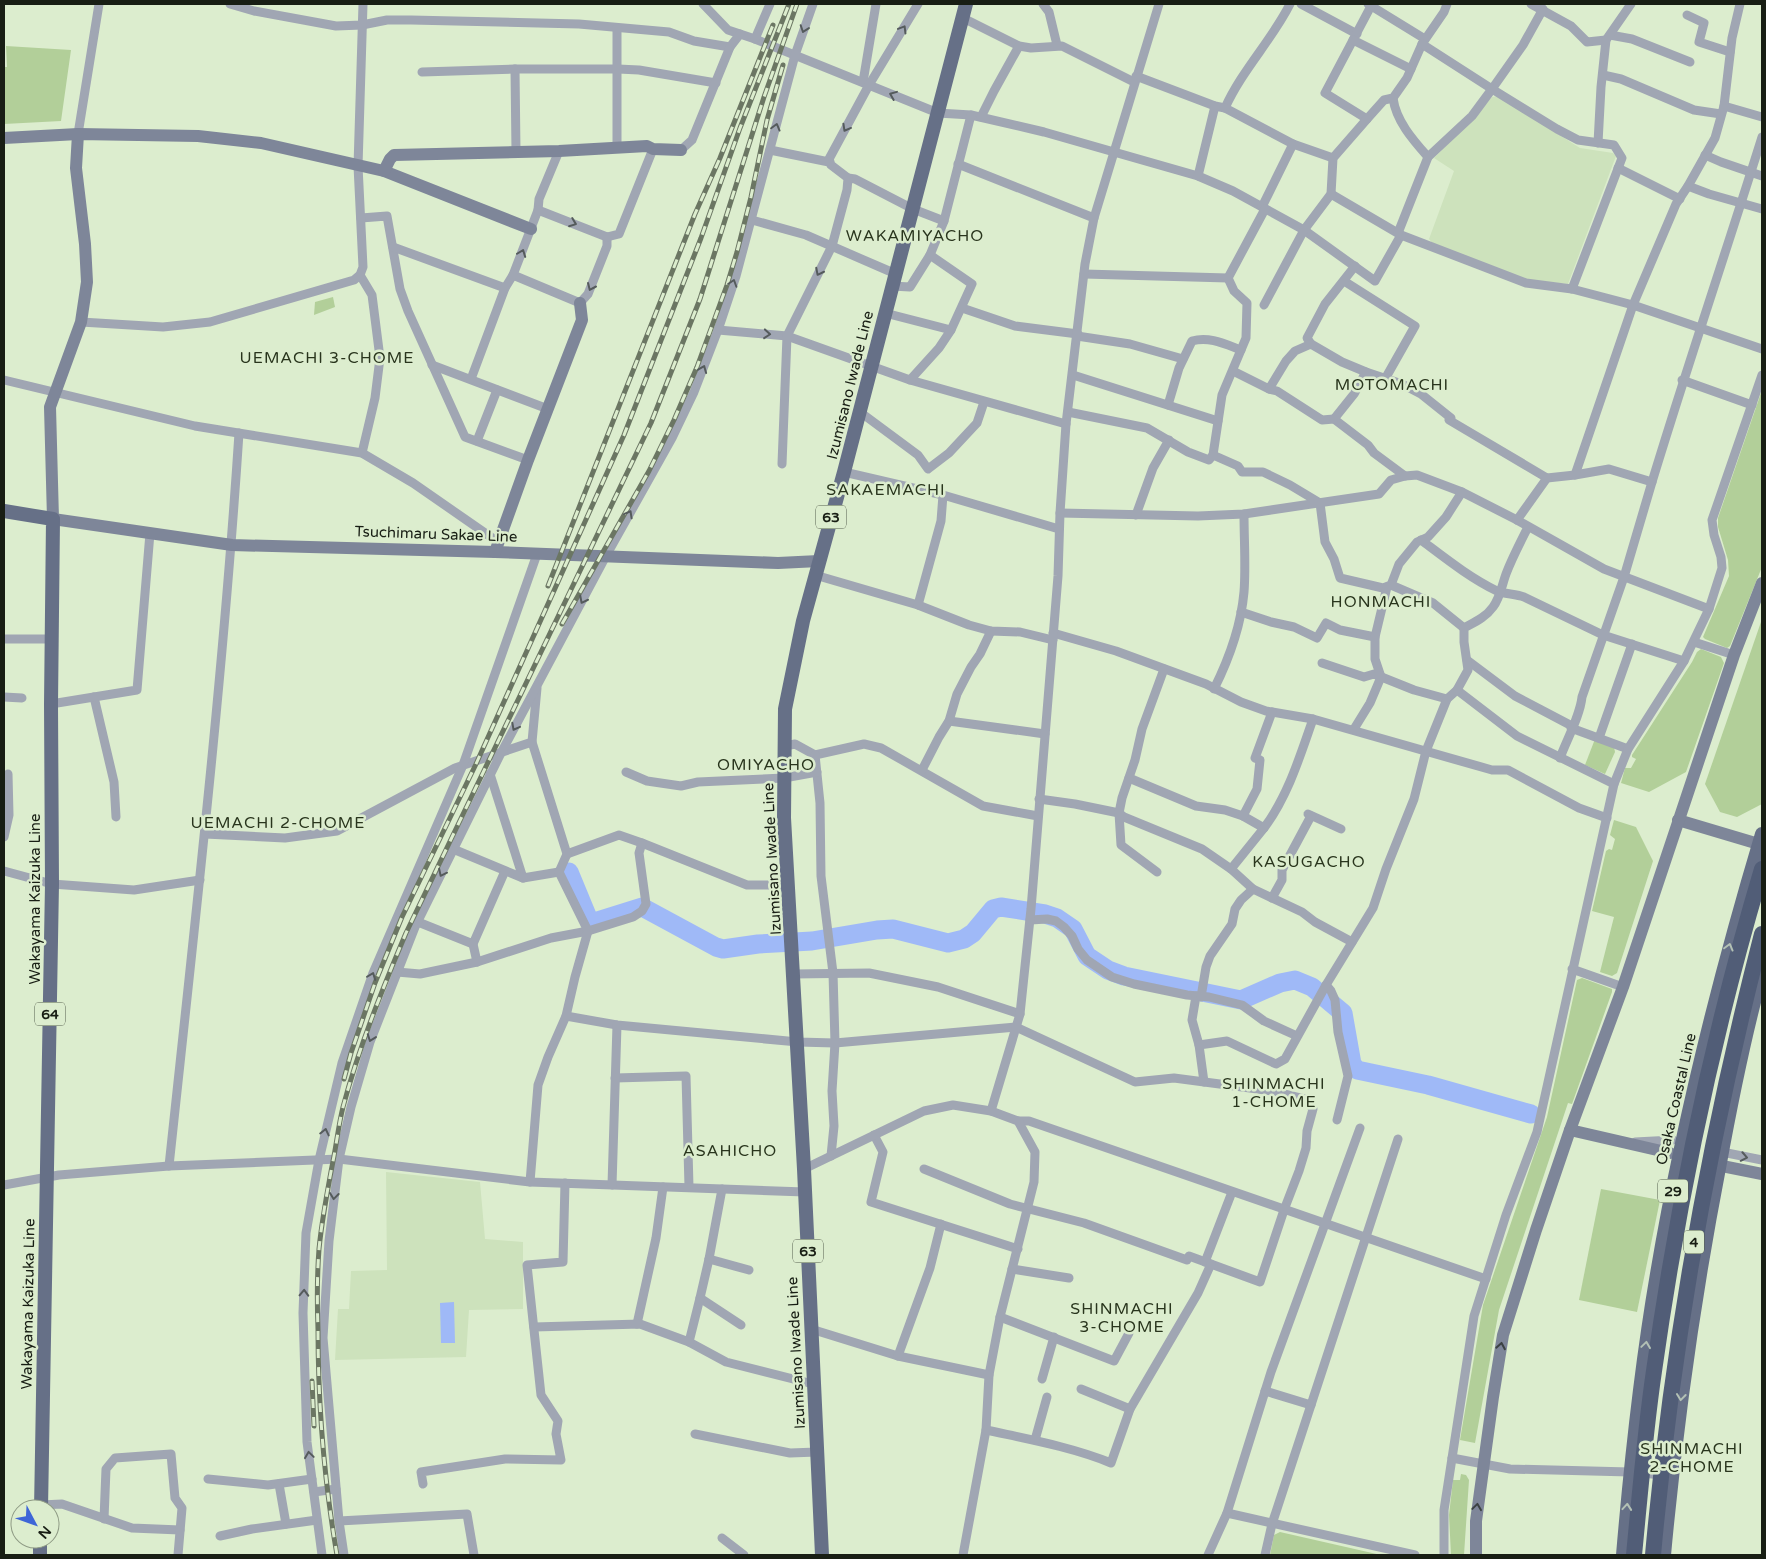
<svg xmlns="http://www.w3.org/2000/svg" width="1766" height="1559" font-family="'Varela Round',sans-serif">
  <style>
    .built { fill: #cde2bc }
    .green { fill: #b2cf99 }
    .water { fill: #9fb9f7 }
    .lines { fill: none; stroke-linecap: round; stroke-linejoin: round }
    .river { stroke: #9fb9f7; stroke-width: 19 }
    .street { stroke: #a0a6b3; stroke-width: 9 }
    .secondary { stroke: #7e8699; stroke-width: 12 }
    .primary { stroke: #667087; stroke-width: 14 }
    .rail-casing { stroke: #6b7663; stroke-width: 5 }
    .rail { stroke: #dcedce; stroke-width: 3; stroke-dasharray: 9; stroke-linecap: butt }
    .highway-bridge { stroke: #515d77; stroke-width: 16 }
    .oneway { stroke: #555b5c }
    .oneway2 { stroke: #b3c1b5 }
    .oneway3 { stroke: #3c4243 }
    .labels { text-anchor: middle; stroke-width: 5; stroke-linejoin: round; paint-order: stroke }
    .shield { fill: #dcedce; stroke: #535c4c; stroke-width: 1 }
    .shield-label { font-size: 14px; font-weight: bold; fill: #181e14 }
    .street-label { font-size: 15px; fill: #181e14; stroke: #dcedce }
    .neighbourhood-label { font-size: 16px; letter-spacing: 1px; fill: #29351d; stroke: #dcedce }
  </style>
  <rect width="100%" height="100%" fill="#dcedce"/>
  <g class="built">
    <polygon points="1498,96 1580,148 1613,153 1616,156 1568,284 1529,280 1433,244 1429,239 1454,171 1434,158 1474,118 1492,97"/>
    <polygon points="386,1172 480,1182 485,1239 523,1242 523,1309 469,1310 466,1357 335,1360 338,1309 349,1309 351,1271 387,1270"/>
  </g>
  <g class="green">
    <polygon points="6,46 71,50 61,121 4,124 4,67 7,67"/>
    <polygon points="333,297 335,307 314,315 315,302"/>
    <polygon points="1762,390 1762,567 1730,646 1727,648 1705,639 1703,637 1729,576 1728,560 1718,527 1718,518"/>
    <polygon points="1762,619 1762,804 1737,817 1720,812 1705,784"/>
    <polygon points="1701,649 1721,657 1724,663 1686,772 1649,792 1621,783 1625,768 1631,768 1636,759 1632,757 1632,755 1692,662 1697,652"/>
    <polygon points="1595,739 1614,747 1615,752 1605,774 1585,765"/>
    <polygon points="1614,820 1636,827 1653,861 1617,973 1612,976 1600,972 1614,917 1592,911 1606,851 1609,849 1612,850 1615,839 1610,835"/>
    <polygon points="1582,978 1612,989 1612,992 1572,1104 1568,1103 1499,1310 1475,1443 1460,1440 1483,1305 1547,1117 1577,980"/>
    <polygon points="1601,1189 1660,1200 1637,1312 1579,1300"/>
    <polygon points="1461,1474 1466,1475 1469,1480 1464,1555 1451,1555 1449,1515 1453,1480 1460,1480"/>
    <polygon points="1280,1532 1381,1555 1270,1555 1274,1535"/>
  </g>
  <polygon class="water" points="454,1302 455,1343 441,1343 440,1303"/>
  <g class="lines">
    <polyline class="river" points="569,872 588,918 594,922 642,907 716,947 723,949 758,944 812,941 877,930 893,929 948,943 964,939 973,933 993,909 1001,907 1045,914 1057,918 1073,929 1087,956 1108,970 1124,976 1241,1000 1280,983 1295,980 1312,987 1343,1013 1352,1064 1357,1070 1428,1085 1531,1114"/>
    <g class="street">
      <polyline points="230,4 254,11 336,26 362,25 387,20 411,20 579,24 669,32 694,41 730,47"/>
      <polyline points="703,4 728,30 755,39 938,113 971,115 1044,132 1198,176 1233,191 1304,230 1375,281 1401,235"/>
      <polyline points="1043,4 1049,12 1057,45"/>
      <path d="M1290,4C1272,40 1242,70 1225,108L1293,144"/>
      <polyline points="1301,4 1357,34"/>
      <polyline points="1368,4 1425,39"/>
      <polyline points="1531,4 1571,26 1587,42 1606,40"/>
      <polyline points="1371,6 1325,93 1367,119 1384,100 1393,98 1407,78 1422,44 1444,12 1447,4"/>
      <polyline points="1687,15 1704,23 1699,42 1730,52"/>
      <polyline points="963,18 1019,46 1031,48 1062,46 1134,82"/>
      <polyline points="1610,35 1632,39 1690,62"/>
      <polyline points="755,39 770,4"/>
      <polyline points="1353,40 1411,69"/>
      <polyline points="1422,44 1492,89 1523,45 1543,9"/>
      <polyline points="515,69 516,152"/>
      <polyline points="422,72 515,69 618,69 639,70 716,83"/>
      <polyline points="1603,75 1621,79 1694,110 1721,114"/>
      <polyline points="1136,76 1215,106 1225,108"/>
      <polyline points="863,82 876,4"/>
      <path d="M1393,98C1396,121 1413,140 1428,157"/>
      <polyline points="1724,106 1762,117"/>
      <polyline points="981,117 994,91 1019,46"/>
      <polyline points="78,134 99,4"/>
      <polyline points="1598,143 1601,87 1606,40 1631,4"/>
      <polyline points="617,148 617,28"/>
      <polyline points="681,150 692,140 730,47 740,34"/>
      <polyline points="770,150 829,162"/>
      <polyline points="559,151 539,199 538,210 513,275 580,303 588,294 607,246 607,237"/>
      <polyline points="1705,155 1721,162 1762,176"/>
      <polyline points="958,164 1094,218"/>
      <polyline points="1618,168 1680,199"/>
      <polyline points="1198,176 1215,106"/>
      <polyline points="848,178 855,179 913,209 944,221"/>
      <polyline points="1688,186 1709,194 1762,209"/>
      <polyline points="1331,194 1401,235 1526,283 1572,289 1633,305 1762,349"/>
      <polyline points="1262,207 1293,144 1333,158"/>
      <polyline points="538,210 607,237 619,234 653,149"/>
      <polyline points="361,218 387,216 400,289 408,311 465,437 528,460"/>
      <polyline points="752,220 806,235 896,274"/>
      <polyline points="1398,233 1428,157 1472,116 1492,89 1557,129 1578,140 1614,145 1622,158 1572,289"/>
      <polyline points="393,247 505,288"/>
      <polyline points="1084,274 1228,278 1265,209"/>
      <polyline points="360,275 372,295 380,358 375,398 362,453"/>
      <polyline points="1228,278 1234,291 1247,303 1246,338 1222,395 1213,455 1238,466 1242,472 1263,472 1290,485 1320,503 1325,542 1334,559 1340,578 1383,588 1391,585 1399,564 1417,542 1428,537 1446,517 1462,492"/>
      <polyline points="1344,281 1415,326 1385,379"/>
      <polyline points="892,286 910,287 930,255 944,221 971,115"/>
      <polyline points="1264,305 1304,230 1331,194 1333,158 1367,119"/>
      <polyline points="962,308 1015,326 1078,334"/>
      <polyline points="885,313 951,330"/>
      <polyline points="81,322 163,327 210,322 354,280 360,275 363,267 358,166 363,4"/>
      <polyline points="718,330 787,336 910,380 1066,424"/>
      <polyline points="1077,336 1130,344 1183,359"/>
      <polyline points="1311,344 1307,338 1325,304 1355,266"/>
      <polyline points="432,365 548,409"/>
      <polyline points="1233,371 1269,389 1286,361 1295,351 1311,344 1342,362 1366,372 1402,384 1421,394 1451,418"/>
      <polyline points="1073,375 1218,421"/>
      <polyline points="471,379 505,288 513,275"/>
      <polyline points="4,380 195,426 362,453 413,483 498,542"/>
      <polyline points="910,380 939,348 951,330 972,284 930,255"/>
      <polyline points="1682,380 1752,405"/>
      <polyline points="1269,389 1277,391 1322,420 1334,419 1368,445 1374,453 1405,476"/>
      <path d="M1168,405L1179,368L1192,341C1209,336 1225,344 1241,350"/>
      <polyline points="860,412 918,455 928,469 949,453 977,423 984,402"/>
      <polyline points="1068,412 1147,428 1188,452 1209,460 1213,455"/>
      <polyline points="1334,419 1354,394 1366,372"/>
      <path d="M1449,420L1547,478L1575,475L1609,469L1652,482C1687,367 1726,252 1762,137"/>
      <polyline points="477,441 497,390"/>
      <polyline points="782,464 787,336 832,246 847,190 848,178 831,165 829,159 869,85 918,4"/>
      <polyline points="844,472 943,495 1059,529"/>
      <polyline points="1575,475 1633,305 1676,204 1688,186 1715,138 1724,106 1732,38 1740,4"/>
      <polyline points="1060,513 1198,516 1244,514 1379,494 1391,480 1405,476 1417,475 1462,492 1517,520 1604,569 1709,609"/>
      <polyline points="1136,515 1153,468 1169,440"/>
      <polyline points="1517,520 1547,478"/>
      <path d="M1421,540C1445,558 1470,578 1497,591C1504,594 1516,594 1524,597L1603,635L1684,661"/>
      <polyline points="815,575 918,605 969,625 991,631 1020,632 1053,640"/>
      <polyline points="1391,585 1433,603 1464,628"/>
      <polyline points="918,605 941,521 943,495"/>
      <polyline points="1241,612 1271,622 1294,627 1317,638 1326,623 1340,630 1375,637"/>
      <polyline points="1053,633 1116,651 1206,684 1241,702 1266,711 1313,719 1492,770 1508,770 1579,808 1607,818"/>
      <polyline points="4,639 51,639"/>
      <polyline points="1694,642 1734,655"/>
      <polyline points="1467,660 1515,696 1572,726"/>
      <polyline points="1322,663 1364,677 1374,674 1414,690 1447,699"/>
      <path d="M1214,689C1229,659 1241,626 1244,592C1246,567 1244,540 1244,514"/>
      <polyline points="1457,690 1517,736 1614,784"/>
      <polyline points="4,697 22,698"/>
      <polyline points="94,697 114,782 116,817"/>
      <polyline points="51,704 137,690 150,533"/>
      <polyline points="949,721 1045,734"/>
      <polyline points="1571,728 1628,749"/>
      <polyline points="1354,729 1370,703 1381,677 1375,659 1375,637 1387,587"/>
      <polyline points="1599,738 1632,644"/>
      <polyline points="785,746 795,744 815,755 864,744 881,748 983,806 1038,816"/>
      <polyline points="815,755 820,803 821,876 833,973 835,1043 832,1091 834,1126 831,1156"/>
      <path d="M1560,758C1567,739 1580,716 1582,697L1624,577L1652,482"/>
      <polyline points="922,770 939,737 949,721 957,694 971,667 980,654 991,631"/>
      <polyline points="626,772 647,781 681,786 698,782 784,778 817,772"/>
      <polyline points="490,774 523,878 559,872"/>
      <polyline points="1129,778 1196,806 1225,810 1243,816 1264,828 1231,869"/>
      <polyline points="1039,799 1075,804 1119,813 1124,817 1202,849 1231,869 1253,889 1302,912 1315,922 1352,942"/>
      <polyline points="1308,814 1341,829"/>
      <polyline points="1243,816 1257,789 1260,760 1255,758 1272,712"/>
      <path d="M1264,828C1288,796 1300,756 1313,719"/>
      <polyline points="205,834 285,838 337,831 455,768 532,742 537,688"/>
      <polyline points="4,837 9,815 8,774"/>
      <polyline points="453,849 523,878"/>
      <polyline points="567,854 619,835 642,843 747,885 779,885 789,881"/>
      <polyline points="4,871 52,884 134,890 200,880"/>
      <polyline points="1157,872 1121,845 1119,813 1122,798 1135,760 1142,729 1164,669"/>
      <polyline points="1272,898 1282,880 1282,870 1311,816"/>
      <polyline points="1030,920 1047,919 1056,921 1064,927 1072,936 1078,949 1087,960 1112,977 1134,984 1187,995 1209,997 1242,1005 1264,1021 1297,1036"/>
      <polyline points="418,922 473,944 505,871"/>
      <polyline points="473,944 477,962"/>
      <polyline points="1572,969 1623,987"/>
      <polyline points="397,972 420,974 477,962 551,938 588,931 633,917 642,911 646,904 639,853 642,843"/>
      <polyline points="794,974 869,973 938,987 1020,1014"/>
      <polyline points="1326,985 1331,991 1335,1000 1338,1032 1348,1076 1337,1120"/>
      <polyline points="1196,996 1192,1020 1199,1045 1204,1082"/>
      <polyline points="1201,997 1206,967 1210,956 1232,924 1235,909 1241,900 1253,889"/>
      <polyline points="566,1016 617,1025 798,1042 835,1043 1016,1027 1135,1082 1174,1078 1273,1091 1305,1099 1313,1109 1307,1131 1306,1148 1299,1171 1284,1210 1260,1282 1189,1256 1187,1260 1084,1223 1010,1204 924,1169"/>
      <path d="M1199,1045L1227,1041L1276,1064L1285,1059L1326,985L1373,908L1386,869L1414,799L1426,751L1447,699L1457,690L1468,670L1464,642V628C1475,622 1486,617 1493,607C1500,598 1502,585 1506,574C1512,558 1520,543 1528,527"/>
      <polyline points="615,1078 686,1076 689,1187"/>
      <polyline points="991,1111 1020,1014 1031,909 1058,576 1060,513 1066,424 1085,264 1094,218 1159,4"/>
      <polyline points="1018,1121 1029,1121 1486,1279"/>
      <polyline points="874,1135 883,1152 871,1202 1018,1249"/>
      <polyline points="1635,1142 1673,1140"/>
      <polyline points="1727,1153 1762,1160"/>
      <path d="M169,1166C195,922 223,678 239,433"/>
      <polyline points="804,1169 924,1111 953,1105 991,1111 1018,1121 1035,1152 1034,1182 1000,1317 989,1375 986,1430 963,1555"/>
      <polyline points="530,1182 538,1085 548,1057 566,1016 575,977 588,931 559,872 567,854 532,742"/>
      <polyline points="4,1185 59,1175 169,1166 339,1159 530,1182 805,1192"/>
      <polyline points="612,1185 617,1025"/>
      <polyline points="722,1189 709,1259 700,1298 741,1325"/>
      <polyline points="709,1259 749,1270"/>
      <polyline points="1205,1262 1232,1192"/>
      <polyline points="1012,1269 1069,1278"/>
      <polyline points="700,1298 689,1342 726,1362 813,1384"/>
      <polyline points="1000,1317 1114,1361 1129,1333"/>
      <polyline points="637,1324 656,1238 663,1187"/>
      <polyline points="534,1327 640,1324 689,1342"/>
      <polyline points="811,1329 898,1356 989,1375"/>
      <polyline points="898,1356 930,1268 941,1224"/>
      <polyline points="1042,1379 1054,1337"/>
      <polyline points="1081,1389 1130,1409"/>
      <polyline points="1265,1391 1311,1405"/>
      <path d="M986,1430C1027,1439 1072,1447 1111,1463L1130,1409L1198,1293L1211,1264"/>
      <polyline points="695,1434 790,1453 817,1452"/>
      <polyline points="1035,1440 1047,1397"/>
      <polyline points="1452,1458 1510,1469 1630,1472 1663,1475"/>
      <polyline points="208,1479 268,1485 312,1479"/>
      <polyline points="279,1484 286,1524"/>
      <polyline points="423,1484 421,1472 505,1459 561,1460 556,1434 558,1421 541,1395 527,1265 563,1262 565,1183"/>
      <polyline points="314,1492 336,1489"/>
      <polyline points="41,1505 62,1504 132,1528 180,1530"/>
      <polyline points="1227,1513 1415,1555"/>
      <polyline points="104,1519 106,1469 115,1458 171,1454 175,1498 182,1508 178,1555"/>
      <polyline points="339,1521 467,1514 474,1555"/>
      <polyline points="220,1536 252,1529 317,1520"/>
      <polyline points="722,1538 744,1555"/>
      <polyline points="322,1555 307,1442 303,1313 306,1233 319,1160 342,1063 373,973 463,765 537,554"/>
      <polyline points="344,1555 339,1521 323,1338 329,1241 339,1159 351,1107 370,1042 415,927 501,753 606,556 672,438 694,392 718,330 736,276 795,55 813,4"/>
      <polyline points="1208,1555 1227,1513 1271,1372 1360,1128"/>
      <polyline points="1265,1555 1272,1524 1398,1139"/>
      <polyline points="1444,1555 1444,1510 1474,1316 1506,1215 1537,1132 1614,784 1628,749 1684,661 1709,609 1722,568 1721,557 1714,535 1712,520 1762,375"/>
    </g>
    <g class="secondary">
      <polyline points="78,134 76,168 85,244 87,282 81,322 50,407 53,519 232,545 495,552 778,563 819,561"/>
      <polyline points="4,138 78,134 198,136 261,143 384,171 531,229"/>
      <polyline points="384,171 390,159 394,155 559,151 647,146 653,149 681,150"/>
      <polyline points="495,552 528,460 582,320 580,303"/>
      <polyline points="1678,820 1762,845"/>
      <polyline points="1570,1130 1670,1153"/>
      <polyline points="1722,1166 1762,1174"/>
      <polyline points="1476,1555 1476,1521 1493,1397 1503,1335 1536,1230 1570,1130 1623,987 1734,655 1762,583"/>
    </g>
    <g class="primary">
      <polyline points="4,511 53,519 51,704 52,884 41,1509"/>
      <polyline points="40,1555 40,1539"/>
      <polyline points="822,1555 804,1169 784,818 785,709 803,621 844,472 966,4"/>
      <path d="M1623,1555C1631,1461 1641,1367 1657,1274C1682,1125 1719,978 1762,834"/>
      <path d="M1664,1555C1676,1425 1694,1297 1719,1168C1731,1102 1744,1036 1762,972"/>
    </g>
    <defs>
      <g id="rail">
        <polyline points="548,586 695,214 720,158 773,25"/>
        <polyline points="562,624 649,471 674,420 697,367 727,285 737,252 751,197 767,120 783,65"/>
        <polyline points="344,1079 351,1053 375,983 402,917 476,764 624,435 701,238 740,128 789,4"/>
        <polyline points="312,1381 314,1426"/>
        <path d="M337,1555C324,1480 318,1405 318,1329C317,1303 317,1276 319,1249C322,1218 328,1187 334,1156C337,1140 339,1123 343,1107C359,1047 382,990 406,933L651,423L700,299L764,97L797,4"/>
      </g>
    </defs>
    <use href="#rail" class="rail-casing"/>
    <use href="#rail" class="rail"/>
    <g class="highway-bridge">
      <path d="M1634,1555C1640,1494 1645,1432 1654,1371C1678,1201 1713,1033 1762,869"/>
      <path d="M1653,1555C1672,1345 1709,1139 1762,934"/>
    </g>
  </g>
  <defs><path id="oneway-chevron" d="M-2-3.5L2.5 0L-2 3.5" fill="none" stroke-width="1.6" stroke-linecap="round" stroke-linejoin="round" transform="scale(1.25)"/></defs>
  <g class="oneway">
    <use href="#oneway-chevron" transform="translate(804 29) rotate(109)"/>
    <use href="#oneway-chevron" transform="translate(903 29) rotate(-59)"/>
    <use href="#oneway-chevron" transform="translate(893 95) rotate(-158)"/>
    <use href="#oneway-chevron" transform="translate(776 127) rotate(-75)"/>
    <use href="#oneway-chevron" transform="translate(846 128) rotate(119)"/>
    <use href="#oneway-chevron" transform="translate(573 223) rotate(21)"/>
    <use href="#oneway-chevron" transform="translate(522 253) rotate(-69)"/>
    <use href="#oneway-chevron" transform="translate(819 272) rotate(117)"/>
    <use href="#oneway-chevron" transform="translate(733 283) rotate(-72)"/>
    <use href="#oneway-chevron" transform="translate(591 287) rotate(114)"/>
    <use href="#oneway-chevron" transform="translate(767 334) rotate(5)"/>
    <use href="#oneway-chevron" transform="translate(703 369) rotate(-68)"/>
    <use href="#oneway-chevron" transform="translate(629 514) rotate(-61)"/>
    <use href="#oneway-chevron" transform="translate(583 600) rotate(117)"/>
    <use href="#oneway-chevron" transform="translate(515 727) rotate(118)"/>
    <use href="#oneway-chevron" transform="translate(442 873) rotate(116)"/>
    <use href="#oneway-chevron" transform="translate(372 976) rotate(-69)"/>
    <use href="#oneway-chevron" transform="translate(371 1038) rotate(110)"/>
    <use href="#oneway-chevron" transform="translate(325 1132) rotate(-77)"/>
    <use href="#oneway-chevron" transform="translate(1744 1157) rotate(11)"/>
    <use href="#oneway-chevron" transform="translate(334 1196) rotate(97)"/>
    <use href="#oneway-chevron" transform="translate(304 1293) rotate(-88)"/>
    <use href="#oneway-chevron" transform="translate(309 1455) rotate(-98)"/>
  </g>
  <g class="oneway2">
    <use href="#oneway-chevron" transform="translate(1729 947) rotate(-75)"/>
    <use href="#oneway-chevron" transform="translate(1646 1345) rotate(-82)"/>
    <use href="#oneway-chevron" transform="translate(1681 1397) rotate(97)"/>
    <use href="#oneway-chevron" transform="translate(1627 1507) rotate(-85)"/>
  </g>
  <g class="oneway3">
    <use href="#oneway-chevron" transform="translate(1501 1346) rotate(-80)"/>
    <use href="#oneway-chevron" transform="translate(1477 1507) rotate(-82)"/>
  </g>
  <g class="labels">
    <g class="shield">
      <rect x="816" y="505.5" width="30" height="23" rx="4"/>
      <rect x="35" y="1002.5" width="30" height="23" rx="4"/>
      <rect x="1658" y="1179.5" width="30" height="23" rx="4"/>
      <rect x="1684" y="1230.5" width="20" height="23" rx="4"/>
      <rect x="793" y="1239.5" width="30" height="23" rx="4"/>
    </g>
    <g class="shield-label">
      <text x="831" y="522">63</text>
      <text x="50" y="1019">64</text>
      <text x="1673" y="1196">29</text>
      <text x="1694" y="1247">4</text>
      <text x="808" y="1256">63</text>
    </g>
    <g class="street-label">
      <text transform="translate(850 385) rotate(-76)" y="5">Izumisano Iwade Line</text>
      <text transform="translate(436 534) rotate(2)" y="5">Tsuchimaru Sakae Line</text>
      <text transform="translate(772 859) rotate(-93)" y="5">Izumisano Iwade Line</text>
      <text transform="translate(35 899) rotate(-90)" y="5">Wakayama Kaizuka Line</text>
      <text transform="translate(1676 1099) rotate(-77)" y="5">Osaka Coastal Line</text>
      <text transform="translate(28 1304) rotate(-89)" y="5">Wakayama Kaizuka Line</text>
      <text transform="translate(796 1353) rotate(-93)" y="5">Izumisano Iwade Line</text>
    </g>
    <g class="neighbourhood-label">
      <text x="915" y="241">WAKAMIYACHO</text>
      <text x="327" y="363">UEMACHI 3-CHOME</text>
      <text x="1392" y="390">MOTOMACHI</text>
      <text x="886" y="495">SAKAEMACHI</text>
      <text x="1381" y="607">HONMACHI</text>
      <text x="766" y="770">OMIYACHO</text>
      <text x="278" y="828">UEMACHI 2-CHOME</text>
      <text x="1309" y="867">KASUGACHO</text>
      <text x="1274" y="1089">SHINMACHI<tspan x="1274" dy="18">1-CHOME</tspan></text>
      <text x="730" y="1156">ASAHICHO</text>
      <text x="1122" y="1314">SHINMACHI<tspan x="1122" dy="18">3-CHOME</tspan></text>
      <text x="1692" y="1454">SHINMACHI<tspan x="1692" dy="18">2-CHOME</tspan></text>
    </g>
  </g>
  <rect width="1766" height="1559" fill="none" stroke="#181e14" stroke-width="10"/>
  <g transform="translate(35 1524) rotate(131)"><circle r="24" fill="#dcedce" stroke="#8e9a84"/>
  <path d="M0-4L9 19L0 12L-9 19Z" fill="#3e66d7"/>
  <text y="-8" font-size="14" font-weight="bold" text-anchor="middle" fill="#181e14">N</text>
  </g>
</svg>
